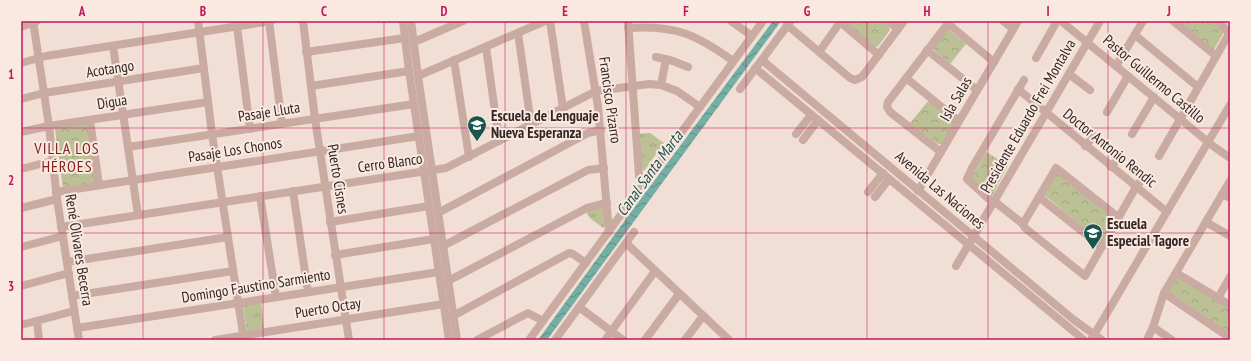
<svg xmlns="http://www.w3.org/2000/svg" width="1251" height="361" font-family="'PT Sans Narrow',sans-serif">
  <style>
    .grass { fill: url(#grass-tufts) }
    .park { fill: url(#park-crowns) }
    .water { fill: url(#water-waves) }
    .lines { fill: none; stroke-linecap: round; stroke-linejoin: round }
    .minor { stroke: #c9aba1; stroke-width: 8 }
    .grid { fill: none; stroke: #c2185b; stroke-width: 1; stroke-opacity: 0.55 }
    .labels { text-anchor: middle; stroke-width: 4; stroke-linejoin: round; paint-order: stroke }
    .street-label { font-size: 15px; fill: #332624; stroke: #f9e9e1 }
    .poi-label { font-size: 15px; font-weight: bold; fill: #332624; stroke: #f9e9e1; text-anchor: start }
    .neighbourhood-label { font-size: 16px; letter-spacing: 1px; fill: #851e1b; stroke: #f9e9e1 }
    .water-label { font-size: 16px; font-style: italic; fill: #19554d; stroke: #f9e9e1 }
    .neatline { fill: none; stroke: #c2185b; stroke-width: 1.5 }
    .grid-label { font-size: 13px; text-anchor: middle; font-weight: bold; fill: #c2185b }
  </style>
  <defs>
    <pattern id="grass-tufts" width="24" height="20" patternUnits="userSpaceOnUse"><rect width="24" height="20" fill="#bbc095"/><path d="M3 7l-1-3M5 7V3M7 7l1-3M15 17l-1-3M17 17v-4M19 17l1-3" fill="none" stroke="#a1a580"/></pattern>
    <pattern id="park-crowns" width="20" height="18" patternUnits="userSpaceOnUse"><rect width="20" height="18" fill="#bbc095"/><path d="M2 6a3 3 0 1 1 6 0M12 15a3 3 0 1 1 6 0" fill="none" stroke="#a1a580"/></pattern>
    <pattern id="water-waves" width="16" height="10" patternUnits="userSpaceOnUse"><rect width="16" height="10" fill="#73afa5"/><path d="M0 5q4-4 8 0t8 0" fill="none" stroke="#5f8e86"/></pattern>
  </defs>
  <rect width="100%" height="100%" fill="#f1ded5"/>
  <g class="grass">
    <polygon points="650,133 664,143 644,171 642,168 638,134"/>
    <polygon points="604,207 606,224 603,228 590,218 586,212"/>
    <polygon points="261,302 264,329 247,331 243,305"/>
  </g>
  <g class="park">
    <polygon points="847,21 883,21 889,27 890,30 878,46 875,47 847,24"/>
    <polygon points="1178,21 1213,21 1224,32 1213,51"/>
    <polygon points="949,30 966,44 950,64 934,50 934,47 946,31"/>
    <polygon points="929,100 949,115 955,123 942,144 938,144 910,123"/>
    <polygon points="87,122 97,182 63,188 55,129"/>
    <polygon points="986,152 1008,165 992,196 971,178"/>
    <polygon points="1057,171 1115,219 1101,242 1043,194"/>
    <polygon points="1178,276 1230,307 1230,334 1168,292"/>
  </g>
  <polygon class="water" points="773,21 781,21 547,340 538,340 631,212"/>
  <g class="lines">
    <g class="minor">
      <polyline points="33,21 49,126 57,199 79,340"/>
      <polyline points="198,21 212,134 244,340"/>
      <polyline points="269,21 282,124"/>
      <polyline points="303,21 315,119 349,340"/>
      <polyline points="403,21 409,71 449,340"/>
      <polyline points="411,21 418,76 457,340"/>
      <polyline points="550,21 563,108"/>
      <polyline points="584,21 598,107 609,232"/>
      <polyline points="628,21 639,176 643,183"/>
      <polyline points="731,21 752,36"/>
      <polyline points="888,21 898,29"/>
      <polyline points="1003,21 1013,29"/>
      <polyline points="1061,21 1213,146 1230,158"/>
      <polyline points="1173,21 1216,56"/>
      <polyline points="1218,21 1229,33"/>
      <polyline points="840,22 879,55"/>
      <polyline points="787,25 850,78 855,80 862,77 904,21"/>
      <polyline points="237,26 250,129"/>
      <polyline points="21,27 37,21"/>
      <path d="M628,28C675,25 696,34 733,61"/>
      <polyline points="518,33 531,124"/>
      <polyline points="1135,35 1198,87"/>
      <polyline points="414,42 463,21"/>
      <polyline points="113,46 138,215"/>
      <polyline points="486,47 499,141"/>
      <polyline points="927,50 977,90"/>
      <polyline points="306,52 405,38"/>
      <polyline points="819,52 841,21"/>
      <polyline points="656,57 673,61 688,67"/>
      <polyline points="1036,58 1057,21"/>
      <polyline points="454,60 469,157"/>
      <polyline points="762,60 1074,320 1102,340"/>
      <polyline points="21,63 46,56 271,21"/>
      <polyline points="1116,66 1143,21"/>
      <polyline points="755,68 1084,340"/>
      <polyline points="1069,74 1090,90"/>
      <polyline points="418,76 545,21"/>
      <polyline points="906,78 959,121"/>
      <polyline points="1024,80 972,168 967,179 990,200 994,201 1023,224 1025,228 1085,276 1136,187 1144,177"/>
      <polyline points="661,85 666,59"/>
      <polyline points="311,86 409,71"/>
      <polyline points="740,89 790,22"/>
      <polyline points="1018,89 1167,212"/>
      <polyline points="21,99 44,93 204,68"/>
      <polyline points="1107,112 1128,76"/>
      <polyline points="90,120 99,185"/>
      <polyline points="21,132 49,126 208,102"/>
      <polyline points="796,134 811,115"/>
      <polyline points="1132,134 1154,97"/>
      <polyline points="803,140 818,120"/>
      <polyline points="1085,146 1094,136"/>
      <polyline points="128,147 414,104"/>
      <polyline points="941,152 890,112 887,107 888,102 946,26 952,27 994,62"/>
      <polyline points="1159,156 1230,32"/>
      <polyline points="1111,167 1119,157"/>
      <polyline points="21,169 52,161"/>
      <polyline points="293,191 308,292"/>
      <polyline points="918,191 1018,21"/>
      <polyline points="56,192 419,136"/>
      <polyline points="868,192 883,173"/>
      <polyline points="1222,194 1230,198"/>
      <polyline points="260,196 276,297"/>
      <polyline points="875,197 889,179"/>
      <polyline points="1039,197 1102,247"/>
      <polyline points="21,208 57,199"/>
      <polyline points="438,213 588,133 601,130"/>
      <polyline points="330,222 429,206"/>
      <polyline points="1206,222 1230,236"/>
      <polyline points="1023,224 1056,168 1119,218"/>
      <polyline points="61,227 446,168 596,91 649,84 661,85 677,91 700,107"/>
      <polyline points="626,243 729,340"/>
      <polyline points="443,246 588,170 604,168"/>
      <polyline points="21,247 63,236"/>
      <polyline points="335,255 434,239"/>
      <polyline points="67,262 228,237"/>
      <polyline points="956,266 1100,21"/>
      <polyline points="1176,273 1230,305"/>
      <polyline points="448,281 587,208 607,203"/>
      <polyline points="21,286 69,273"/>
      <polyline points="1164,293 1230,338"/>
      <polyline points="72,296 233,271"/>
      <polyline points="1218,298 1230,277"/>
      <polyline points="579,307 623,340"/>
      <polyline points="453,316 569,253 573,254 586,263"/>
      <polyline points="37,321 39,340"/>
      <polyline points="21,325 74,311"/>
      <polyline points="1153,327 1172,340"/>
      <polyline points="77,328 439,272"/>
      <polyline points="215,340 444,304"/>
      <polyline points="477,340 528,313 543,321"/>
      <polyline points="529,340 763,21"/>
      <polyline points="555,340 634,232"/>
      <polyline points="605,340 655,271"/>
      <polyline points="645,340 679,294"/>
      <polyline points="685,340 703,316"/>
      <polyline points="1091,340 1230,105"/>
      <polyline points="1147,340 1153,327 1164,293 1230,181"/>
    </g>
  </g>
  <path class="grid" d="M143,21V340M263,21V340M384,21V340M505,21V340M626,21V340M746,21V340M867,21V340M988,21V340M1108,21V340M21,128H1230M21,233H1230"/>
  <defs>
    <symbol id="school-pin" viewBox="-11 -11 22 30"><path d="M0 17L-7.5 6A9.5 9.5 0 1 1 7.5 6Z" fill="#19554d" stroke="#f9e9e1"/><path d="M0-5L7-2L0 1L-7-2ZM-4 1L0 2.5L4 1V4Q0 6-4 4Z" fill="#fff"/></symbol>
  </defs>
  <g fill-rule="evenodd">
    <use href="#school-pin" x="466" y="114" width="22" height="30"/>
    <use href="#school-pin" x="1082" y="222" width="22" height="30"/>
  </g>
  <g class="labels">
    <g class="street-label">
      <text transform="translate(110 69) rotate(-9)" y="5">Acotango</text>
      <text transform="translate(1154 79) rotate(40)" y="5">Pastor Guillermo Castillo</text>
      <text transform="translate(956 99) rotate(-60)" y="5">Isla Salas</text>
      <text transform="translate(610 100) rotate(82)" y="5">Francisco Pizarro</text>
      <text transform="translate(112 102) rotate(-9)" y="5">Digua</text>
      <text transform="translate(269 112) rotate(-9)" y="5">Pasaje Lluta</text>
      <text transform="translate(1028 116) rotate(-60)" y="5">Presidente Eduardo Frei Montalva</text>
      <text transform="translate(1110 148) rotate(39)" y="5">Doctor Antonio Rendic</text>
      <text transform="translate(235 150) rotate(-9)" y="5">Pasaje Los Chonos</text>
      <text transform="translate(390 163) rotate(-8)" y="5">Cerro Blanco</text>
      <text transform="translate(338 179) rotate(81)" y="5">Puerto Cisnes</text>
      <text transform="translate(940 190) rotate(40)" y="5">Avenida Las Naciones</text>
      <text transform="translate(79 250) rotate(81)" y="5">René Olivares Becerra</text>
      <text transform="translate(256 286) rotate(-9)" y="5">Domingo Faustino Sarmiento</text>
      <text transform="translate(328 308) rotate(-9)" y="5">Puerto Octay</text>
    </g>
    <g class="poi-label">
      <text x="491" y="121">Escuela de Lenguaje<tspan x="491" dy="17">Nueva Esperanza</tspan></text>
      <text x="1107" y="229">Escuela<tspan x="1107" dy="17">Especial Tagore</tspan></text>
    </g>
    <g class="neighbourhood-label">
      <text x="67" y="154">VILLA LOS<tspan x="67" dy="18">HÉROES</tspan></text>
    </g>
    <g class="water-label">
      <text transform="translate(649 173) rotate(-54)" y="6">Canal Santa Marta</text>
    </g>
  </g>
  <rect width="1251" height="361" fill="none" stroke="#f9e9e1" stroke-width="44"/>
  <rect x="22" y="22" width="1207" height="317" class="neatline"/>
  <g class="grid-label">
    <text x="82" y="16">A</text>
    <text x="203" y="16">B</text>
    <text x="324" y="16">C</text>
    <text x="444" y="16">D</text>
    <text x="565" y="16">E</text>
    <text x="686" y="16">F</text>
    <text x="807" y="16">G</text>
    <text x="927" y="16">H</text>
    <text x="1048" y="16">I</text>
    <text x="1169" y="16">J</text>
    <text x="11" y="79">1</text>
    <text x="11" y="185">2</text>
    <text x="11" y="291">3</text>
  </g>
</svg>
